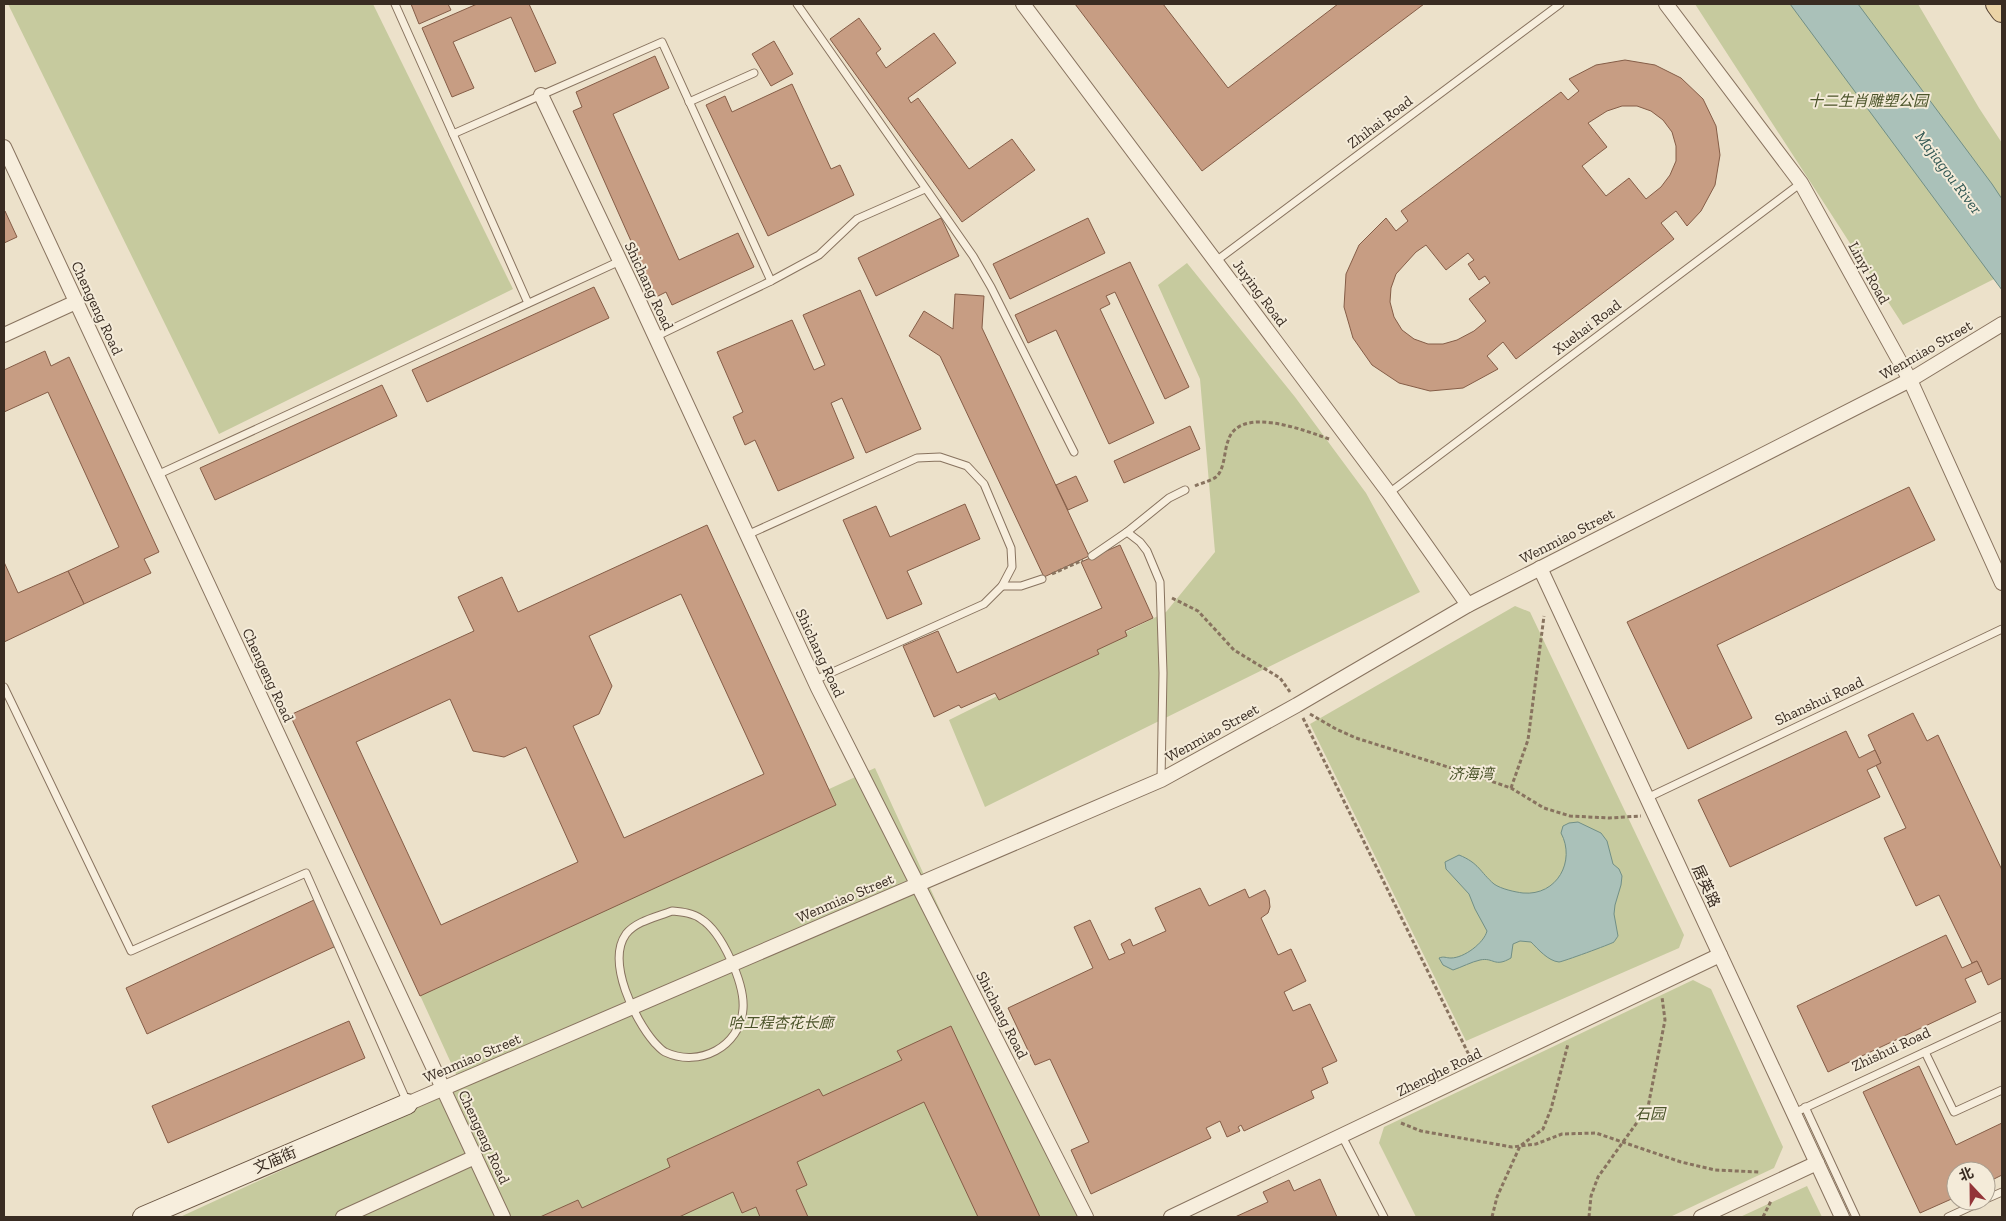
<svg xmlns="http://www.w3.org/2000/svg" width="2006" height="1221" font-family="'Zilla Slab','Noto Sans SC',serif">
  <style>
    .green { fill: #c6ca9e }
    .water { fill: #aac1b9; stroke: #718f86 }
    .building { fill: #c79d83; stroke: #855d47; fill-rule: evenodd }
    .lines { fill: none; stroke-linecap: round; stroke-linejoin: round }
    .service-casing { stroke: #88735f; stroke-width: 9 }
    .minor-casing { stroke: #88735f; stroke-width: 16 }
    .secondary-casing { stroke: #6a5542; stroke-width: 22 }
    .primary-casing { stroke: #564233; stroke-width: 24 }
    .path { stroke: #88735f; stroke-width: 3; stroke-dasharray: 4 2.5; stroke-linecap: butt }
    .service { stroke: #f7eedd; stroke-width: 7 }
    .minor { stroke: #f7eedd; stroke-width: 14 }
    .secondary { stroke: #f7eedd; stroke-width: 20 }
    .primary { stroke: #ebd3a6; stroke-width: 22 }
    .labels { text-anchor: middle; stroke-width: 4; stroke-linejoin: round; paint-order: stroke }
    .park-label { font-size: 15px; font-style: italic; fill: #4b542a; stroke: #f4ebd9 }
    .street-label { font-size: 15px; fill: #392c22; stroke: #f4ebd9 }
    .water-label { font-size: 16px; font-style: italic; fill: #325854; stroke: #f4ebd9 }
  </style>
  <rect width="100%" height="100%" fill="#ece1ca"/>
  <g class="green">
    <polygon points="8,4 373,4 513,289 219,434"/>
    <polygon points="1695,4 1918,4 1979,108 2002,143 2002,275 1903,325"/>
    <polygon points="1187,263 1295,397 1366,493 1420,592 985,807 949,720 1166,612 1215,552 1200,379 1158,285"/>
    <polygon points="1515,606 1530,612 1684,935 1679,948 1466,1041 1310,724"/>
    <polygon points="875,768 1081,1217 180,1217 462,1087 413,980"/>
    <polygon points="1693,980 1711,989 1783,1147 1774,1168 1670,1217 1416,1217 1379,1143 1384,1127"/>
    <polygon points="1807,1186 1822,1217 1740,1217"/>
  </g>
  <g class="water">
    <polygon points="1790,4 1858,4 1992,184 2002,199 2002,290"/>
    <path d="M1578,822L1601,833L1607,841L1613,864L1619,869L1622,876L1621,885L1615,905L1614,914L1618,936C1618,936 1614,942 1614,942C1611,944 1562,962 1559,962C1548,961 1538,949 1531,942L1520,941L1513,944L1511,958C1494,968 1494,957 1480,960C1471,962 1462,967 1453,970L1443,965L1439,958C1444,956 1446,958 1451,958C1464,958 1484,943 1487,931L1475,909L1469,894L1446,869L1445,862L1459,855C1479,863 1480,872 1494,884C1501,889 1515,892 1523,893C1557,896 1576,861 1561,833L1563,826L1569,823Z"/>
  </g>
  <g class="building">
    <polygon points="411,4 448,4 451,10 419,24"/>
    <polygon points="477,4 529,4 556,63 535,72 511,17 453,42 474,88 452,97 422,28"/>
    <polygon points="1075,4 1163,4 1228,88 1338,4 1424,4 1202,171"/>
    <polygon points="859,18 881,49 876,53 886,68 934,33 956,63 908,98 911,103 918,98 969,169 1012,139 1035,170 962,222 830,39"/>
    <polygon points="774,41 793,74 771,86 752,54"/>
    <polygon points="655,56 669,88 613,114 679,260 738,233 754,267 672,305 666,292 656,297 573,111 582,107 576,92"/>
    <path d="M1625,60L1655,65L1681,78L1703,99L1716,126L1720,155L1715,185L1701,211L1687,226L1676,211L1661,223L1674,239L1516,359L1503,342L1487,356L1498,369L1463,388L1430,391L1399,383L1372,365L1353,338L1344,307L1346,274L1359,245L1386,218L1396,231L1408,221L1401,211L1561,92L1568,100L1579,91L1569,79L1596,65ZM1622,106H1637L1651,111L1663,120L1672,132L1676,146V161L1670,175L1661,187L1646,199L1629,178L1606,196L1582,166L1607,147L1588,123L1607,111ZM1426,245L1446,270L1468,253L1474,260L1468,264L1479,280L1485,276L1490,283L1469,299L1486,321L1474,331L1457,340L1443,344H1428L1414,339L1402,330L1394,317L1390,302L1391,288L1396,274L1416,252Z"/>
    <polygon points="792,84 831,169 840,165 854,195 768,236 706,105 725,96 732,112"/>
    <polygon points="5,211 17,237 4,243 4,212"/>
    <polygon points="941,218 959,256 876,296 858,258"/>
    <polygon points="1088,218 1105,253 1010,299 993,264"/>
    <polygon points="1130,262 1189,387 1165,399 1115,292 1106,296 1110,304 1100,309 1154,423 1109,444 1056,330 1028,343 1015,315"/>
    <polygon points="594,287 609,318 427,402 412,370"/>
    <polygon points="860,290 921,429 866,453 842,398 831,403 854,458 778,491 755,440 745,445 733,417 743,412 717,352 792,320 814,370 825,365 803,315"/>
    <polygon points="955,294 984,296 982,328 1089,556 1044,577 940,356 909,336 924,311 953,329"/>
    <polygon points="45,351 51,366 69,357 159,552 144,559 151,573 84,604 68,571 119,547 48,392 4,412 4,370"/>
    <polygon points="382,385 397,416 215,500 200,468"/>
    <polygon points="1190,426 1200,449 1124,483 1114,461"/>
    <polygon points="1076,476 1088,501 1068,510 1056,485"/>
    <polygon points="1909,487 1935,540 1717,645 1752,718 1688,749 1627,622"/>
    <polygon points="965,504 980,539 907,571 922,604 887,619 843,520 876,506 890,537"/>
    <path d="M707,525L836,805L420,996L290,715L474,631L458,597L502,577L518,612ZM681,594L764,774L624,838L573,726L599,714L612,686L589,636ZM450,699L473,751L504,757L526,747L578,862L441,925L356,742Z"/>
    <polygon points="1120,545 1153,618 1125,631 1127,636 1097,650 1099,654 999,700 995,693 961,708 959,705 934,717 903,646 938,631 957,673 1102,608 1081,562"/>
    <polygon points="4,562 18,593 68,571 84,604 4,642"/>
    <polygon points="1913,713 1927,741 1938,735 2002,870 2002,978 1988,985 1977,961 1972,963 1939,895 1916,906 1884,838 1906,828 1876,765 1881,763 1868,735"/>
    <polygon points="1846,731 1859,758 1875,750 1881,763 1867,770 1880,797 1730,867 1698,800"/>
    <polygon points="1200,888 1209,906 1245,889 1249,898 1265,890 1269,898 1270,907 1268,913 1261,918 1278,955 1291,949 1306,981 1284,992 1293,1011 1310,1004 1337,1061 1322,1068 1328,1083 1311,1091 1314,1098 1244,1131 1241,1125 1238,1127 1240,1131 1227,1137 1220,1121 1206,1128 1211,1138 1091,1194 1071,1150 1089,1142 1050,1059 1035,1065 1008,1008 1093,968 1074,927 1090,920 1109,960 1125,953 1121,944 1130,939 1133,946 1166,931 1155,908"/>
    <polygon points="314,900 336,946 147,1034 126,988"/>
    <polygon points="1946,935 1962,968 1977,961 1982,971 1965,979 1976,1002 1828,1072 1797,1006"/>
    <polygon points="349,1021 365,1058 168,1143 152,1106"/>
    <polygon points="951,1026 1040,1217 978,1217 924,1102 797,1162 807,1185 796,1190 808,1217 760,1217 756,1207 742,1213 733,1192 679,1217 540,1217 578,1200 582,1208 670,1167 667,1159 819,1089 823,1096 902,1060 897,1051"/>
    <polygon points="1919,1066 1956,1145 2002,1123 2002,1175 1986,1183 1986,1171 1956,1171 1956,1197 1920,1213 1863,1092"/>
    <polygon points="1320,1179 1337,1217 1235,1217 1268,1202 1263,1192 1289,1180 1294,1191"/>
  </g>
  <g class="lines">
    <defs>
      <g id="service">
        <polyline points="395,4 453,134 662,42 771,281"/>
        <polyline points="797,4 973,256 991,287 1074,452"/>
        <polyline points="689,102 754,73"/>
        <polyline points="453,134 528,303"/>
        <polyline points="1216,261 1560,4"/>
        <polyline points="655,337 771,281 819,255 857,219 925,189"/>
        <polyline points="157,475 620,261"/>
        <polyline points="1389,493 1801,183"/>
        <polyline points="1127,532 1140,542 1147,551 1160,582 1163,673 1161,780"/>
        <polyline points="747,535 917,458 940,457 967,466 984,484 1011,548 1012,567 1002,586 984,604 815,680"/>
        <polyline points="1092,556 1127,532 1169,498 1185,490"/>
        <polyline points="1002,586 1021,586 1042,579"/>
        <polyline points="4,687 131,951 306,873 407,1102"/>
        <polyline points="1647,798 2002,629"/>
        <path d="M672,911C682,912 693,913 701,919C722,932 745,984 743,1009C740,1047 699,1068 665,1052C661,1050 657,1045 654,1042C635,1020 606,962 626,934C636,921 657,917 672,911Z"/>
        <polyline points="1925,1052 1954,1112 2002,1090"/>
        <polyline points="1805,1107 1856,1217"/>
        <polyline points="1794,1113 2002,1016"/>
        <polyline points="1342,1136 1384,1217"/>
        <polyline points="1986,1199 2002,1192"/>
        <polyline points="1948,1217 1983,1201"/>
      </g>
      <g id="minor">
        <polyline points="1023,4 1389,493 1468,605"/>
        <polyline points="1666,4 1801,183 1910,380 2002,583"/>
        <polyline points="541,95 631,284 818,688 1086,1217"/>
        <polyline points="4,147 503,1217"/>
        <polyline points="4,335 76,302"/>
        <polyline points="1540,568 1842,1217"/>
        <polyline points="407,1104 1161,780 1297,705 1468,605 1910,380 2002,324"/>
        <polyline points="343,1217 475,1157"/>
        <polyline points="1171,1217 1720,955"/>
        <polyline points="1701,1217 1817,1163"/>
      </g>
      <polyline id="secondary" points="143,1217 407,1104"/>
      <polyline id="primary" points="1997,4 2002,11"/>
    </defs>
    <use href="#service" class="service-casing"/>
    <use href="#minor" class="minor-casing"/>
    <use href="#secondary" class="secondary-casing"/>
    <use href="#primary" class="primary-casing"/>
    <g class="path">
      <path d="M1195,486C1201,483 1211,481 1216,477C1225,469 1224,451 1228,441C1239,404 1306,431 1329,439"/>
      <polyline points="1052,574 1083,560"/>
      <polyline points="1172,598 1198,611 1234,650 1280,678 1290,692"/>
      <polyline points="1310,714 1336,729 1356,738 1467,773 1511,788 1544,808 1570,816 1609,818 1641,816"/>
      <polyline points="1303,718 1470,1057"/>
      <polyline points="1511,788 1528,740 1544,616"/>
      <polyline points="1401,1123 1421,1131 1512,1147 1536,1144 1562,1134 1596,1133 1681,1162 1715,1170 1759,1172"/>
      <polyline points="1492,1217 1497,1197 1520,1146 1543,1129 1551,1109 1568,1044"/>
      <polyline points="1589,1217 1591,1196 1598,1177 1648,1107 1665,1020 1662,997"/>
      <polyline points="1763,1217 1771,1201"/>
    </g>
    <use href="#service" class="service"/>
    <use href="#minor" class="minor"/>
    <use href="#secondary" class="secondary"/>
    <use href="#primary" class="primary"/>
  </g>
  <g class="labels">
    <g class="park-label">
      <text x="1868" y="106">十二生肖雕塑公园</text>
      <text x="1471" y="779">济海湾</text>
      <text x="781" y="1028">哈工程杏花长廊</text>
      <text x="1650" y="1119">石园</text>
    </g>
    <g class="street-label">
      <text transform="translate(1380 122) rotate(-37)" y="5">Zhihai Road</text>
      <text transform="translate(1869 273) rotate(61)" y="5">Linyi Road</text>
      <text transform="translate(649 286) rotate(65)" y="5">Shichang Road</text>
      <text transform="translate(1260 293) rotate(53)" y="5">Juying Road</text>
      <text transform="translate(97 308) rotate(65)" y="5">Chengeng Road</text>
      <text transform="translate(1587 327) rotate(-37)" y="5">Xuehai Road</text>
      <text transform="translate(1926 350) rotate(-30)" y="5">Wenmiao Street</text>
      <text transform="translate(1567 536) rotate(-27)" y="5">Wenmiao Street</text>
      <text transform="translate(820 653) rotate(65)" y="5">Shichang Road</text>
      <text transform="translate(268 675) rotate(65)" y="5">Chengeng Road</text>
      <text transform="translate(1819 701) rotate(-25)" y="5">Shanshui Road</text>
      <text transform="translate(1212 733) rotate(-29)" y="5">Wenmiao Street</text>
      <text transform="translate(1706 886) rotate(65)" y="5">居英路</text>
      <text transform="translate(845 898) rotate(-23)" y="5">Wenmiao Street</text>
      <text transform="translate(1002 1015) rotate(63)" y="5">Shichang Road</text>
      <text transform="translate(1891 1049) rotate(-25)" y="5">Zhishui Road</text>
      <text transform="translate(472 1058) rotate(-23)" y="5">Wenmiao Street</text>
      <text transform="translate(1439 1072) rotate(-26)" y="5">Zhenghe Road</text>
      <text transform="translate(484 1137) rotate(65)" y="5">Chengeng Road</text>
      <text transform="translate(275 1160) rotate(-23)" y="5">文庙街</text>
    </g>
    <g class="water-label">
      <text transform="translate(1949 172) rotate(53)" y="6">Majiagou River</text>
    </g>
  </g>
  <rect width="2006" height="1221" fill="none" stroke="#392c22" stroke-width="10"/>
  <g transform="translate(1971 1186) rotate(338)"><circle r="24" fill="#f4ebd9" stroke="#a99f90"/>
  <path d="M0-4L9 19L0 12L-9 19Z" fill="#933438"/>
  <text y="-8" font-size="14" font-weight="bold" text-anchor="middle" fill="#392c22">北</text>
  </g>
</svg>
